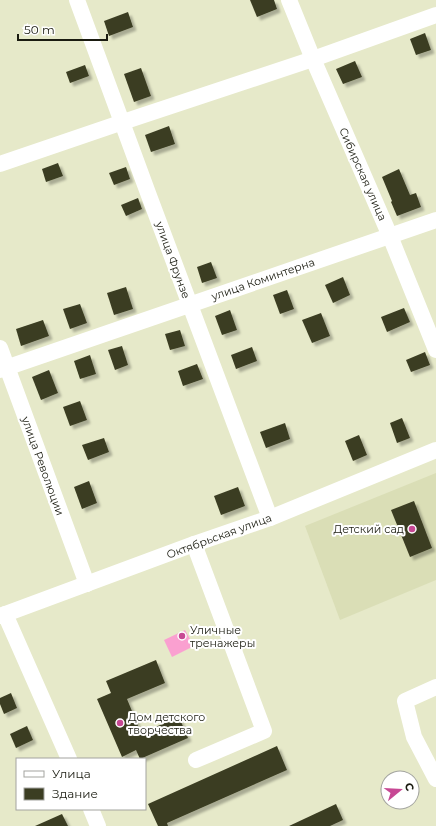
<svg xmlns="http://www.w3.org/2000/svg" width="436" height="826" font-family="Montserrat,sans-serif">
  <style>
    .built { fill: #dadeb6 }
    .green { fill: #faa0d0 }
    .building { fill: #3b3d22; filter: url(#shadow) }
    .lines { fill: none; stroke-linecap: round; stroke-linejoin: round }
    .minor { stroke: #fff; stroke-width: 16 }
    .poi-dot { fill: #c74894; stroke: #fff; stroke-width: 1.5 }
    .labels { text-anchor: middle; stroke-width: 4; stroke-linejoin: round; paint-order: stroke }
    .street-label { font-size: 11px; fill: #1a1b10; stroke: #fff }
    .poi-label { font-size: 11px; fill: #1a1b10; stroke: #fff; text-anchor: start }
  </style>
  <defs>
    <filter id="shadow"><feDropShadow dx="3.5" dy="3.5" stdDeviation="1" flood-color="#0004"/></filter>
  </defs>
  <rect width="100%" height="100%" fill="#e6e9c9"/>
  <polygon class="built" points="436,473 436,580 340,620 305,526"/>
  <polygon class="green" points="185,630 194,646 172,657 164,640"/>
  <g class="building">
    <polygon points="250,0 274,0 277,9 257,17"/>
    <polygon points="128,12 133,27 109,36 104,21"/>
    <polygon points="425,33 431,50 416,55 410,39"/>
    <polygon points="355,61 362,77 343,84 336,69"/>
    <polygon points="85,65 89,76 70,83 66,72"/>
    <polygon points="141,68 151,96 134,102 124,74"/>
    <polygon points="169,126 175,144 151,152 145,135"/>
    <polygon points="58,163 63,176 46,182 42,169"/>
    <polygon points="126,167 130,179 114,185 109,173"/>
    <polygon points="399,169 410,195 416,193 421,207 397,216 391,202 392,201 382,177"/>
    <polygon points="138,198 142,209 126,216 121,205"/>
    <polygon points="211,262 217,278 202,283 197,267"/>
    <polygon points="343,277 350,295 333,303 325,285"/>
    <polygon points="126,287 133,309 114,315 107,293"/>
    <polygon points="287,290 294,309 280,314 273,295"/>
    <polygon points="80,304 87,323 70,329 63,309"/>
    <polygon points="404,308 410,322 387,332 381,317"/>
    <polygon points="230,310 237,330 222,335 215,316"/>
    <polygon points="321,313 330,336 312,343 302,320"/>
    <polygon points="43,320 49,336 21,346 16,329"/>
    <polygon points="180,330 185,346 170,350 165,334"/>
    <polygon points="122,346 128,365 115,370 108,350"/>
    <polygon points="252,347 257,361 236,369 231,355"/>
    <polygon points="425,352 430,365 411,372 406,360"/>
    <polygon points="90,355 96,374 80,379 74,361"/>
    <polygon points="197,364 203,379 183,386 178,371"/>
    <polygon points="49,370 58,393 41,400 32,377"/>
    <polygon points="80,401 87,420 70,426 63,407"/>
    <polygon points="402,418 410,438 397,443 390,423"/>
    <polygon points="285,423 290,439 266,448 260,432"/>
    <polygon points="359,435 367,455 353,461 345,441"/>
    <polygon points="104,438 109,452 88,460 82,445"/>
    <polygon points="89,481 97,503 82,509 74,487"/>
    <polygon points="238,487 245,506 221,515 214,496"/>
    <polygon points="414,501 432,548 410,557 391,510"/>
    <polygon points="156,660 165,683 127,699 141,733 179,717 188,738 140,759 136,750 122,757 97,699 111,693 106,681"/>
    <polygon points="11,693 17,708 4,714 0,704 0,698"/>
    <polygon points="27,726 33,740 16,748 10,734"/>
    <polygon points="277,746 287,770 167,823 168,826 158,826 148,804"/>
    <polygon points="336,804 343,820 330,826 289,826"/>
    <polygon points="62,814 68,826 35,826"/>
  </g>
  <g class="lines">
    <g class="minor">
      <polyline points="77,0 148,193 270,518"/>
      <polyline points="289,0 313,59 390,236 436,350"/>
      <polyline points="0,164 123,122 313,59 436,15"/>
      <polyline points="0,348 87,584"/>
      <polyline points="0,370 436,220"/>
      <polyline points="194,544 264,731 196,760"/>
      <polyline points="5,614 69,759"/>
      <polyline points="0,616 194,544 270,518 436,450"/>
      <polyline points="436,687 405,701 414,737 436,779"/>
      <polyline points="91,809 98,826"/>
    </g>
  </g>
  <g class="poi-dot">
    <circle cx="412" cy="529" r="4"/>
    <circle cx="182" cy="636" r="4"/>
    <circle cx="120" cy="723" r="4"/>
  </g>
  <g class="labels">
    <g class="street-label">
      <text transform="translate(363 174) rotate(66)" y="4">Сибирская улица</text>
      <text transform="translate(173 260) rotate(70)" y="4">улица Фрунзе</text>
      <text transform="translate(263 279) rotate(-19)" y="4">улица Коминтерна</text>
      <text transform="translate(43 466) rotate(70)" y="4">улица Революции</text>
      <text transform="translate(219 536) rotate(-20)" y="4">Октябрьская улица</text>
    </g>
    <g class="poi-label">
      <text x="404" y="533" text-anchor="end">Детский сад</text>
      <text x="190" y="634">Уличные<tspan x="190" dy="13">тренажеры</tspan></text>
      <text x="128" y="721">Дом детского<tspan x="128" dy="13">творчества</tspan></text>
    </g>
  </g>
  <rect x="16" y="758" width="130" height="52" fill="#ffffff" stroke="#a3a49f"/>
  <rect x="24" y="771" width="20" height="6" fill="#ffffff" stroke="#a3a49f"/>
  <text x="52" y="778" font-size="12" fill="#1a1b10">Улица</text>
  <rect x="24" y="788" width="20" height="12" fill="#3b3d22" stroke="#a3a49f"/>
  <text x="52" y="798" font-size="12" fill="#1a1b10">Здание</text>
  <g transform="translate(400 790) rotate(72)"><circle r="19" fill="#ffffff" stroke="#a3a49f"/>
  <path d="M0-3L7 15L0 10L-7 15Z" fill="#c74894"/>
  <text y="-6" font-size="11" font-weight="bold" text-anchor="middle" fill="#1a1b10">С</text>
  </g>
  <path d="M18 34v6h89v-6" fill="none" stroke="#1a1b10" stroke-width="2"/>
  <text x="24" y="34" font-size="12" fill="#1a1b10" stroke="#ffffff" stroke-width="3" paint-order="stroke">50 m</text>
</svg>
